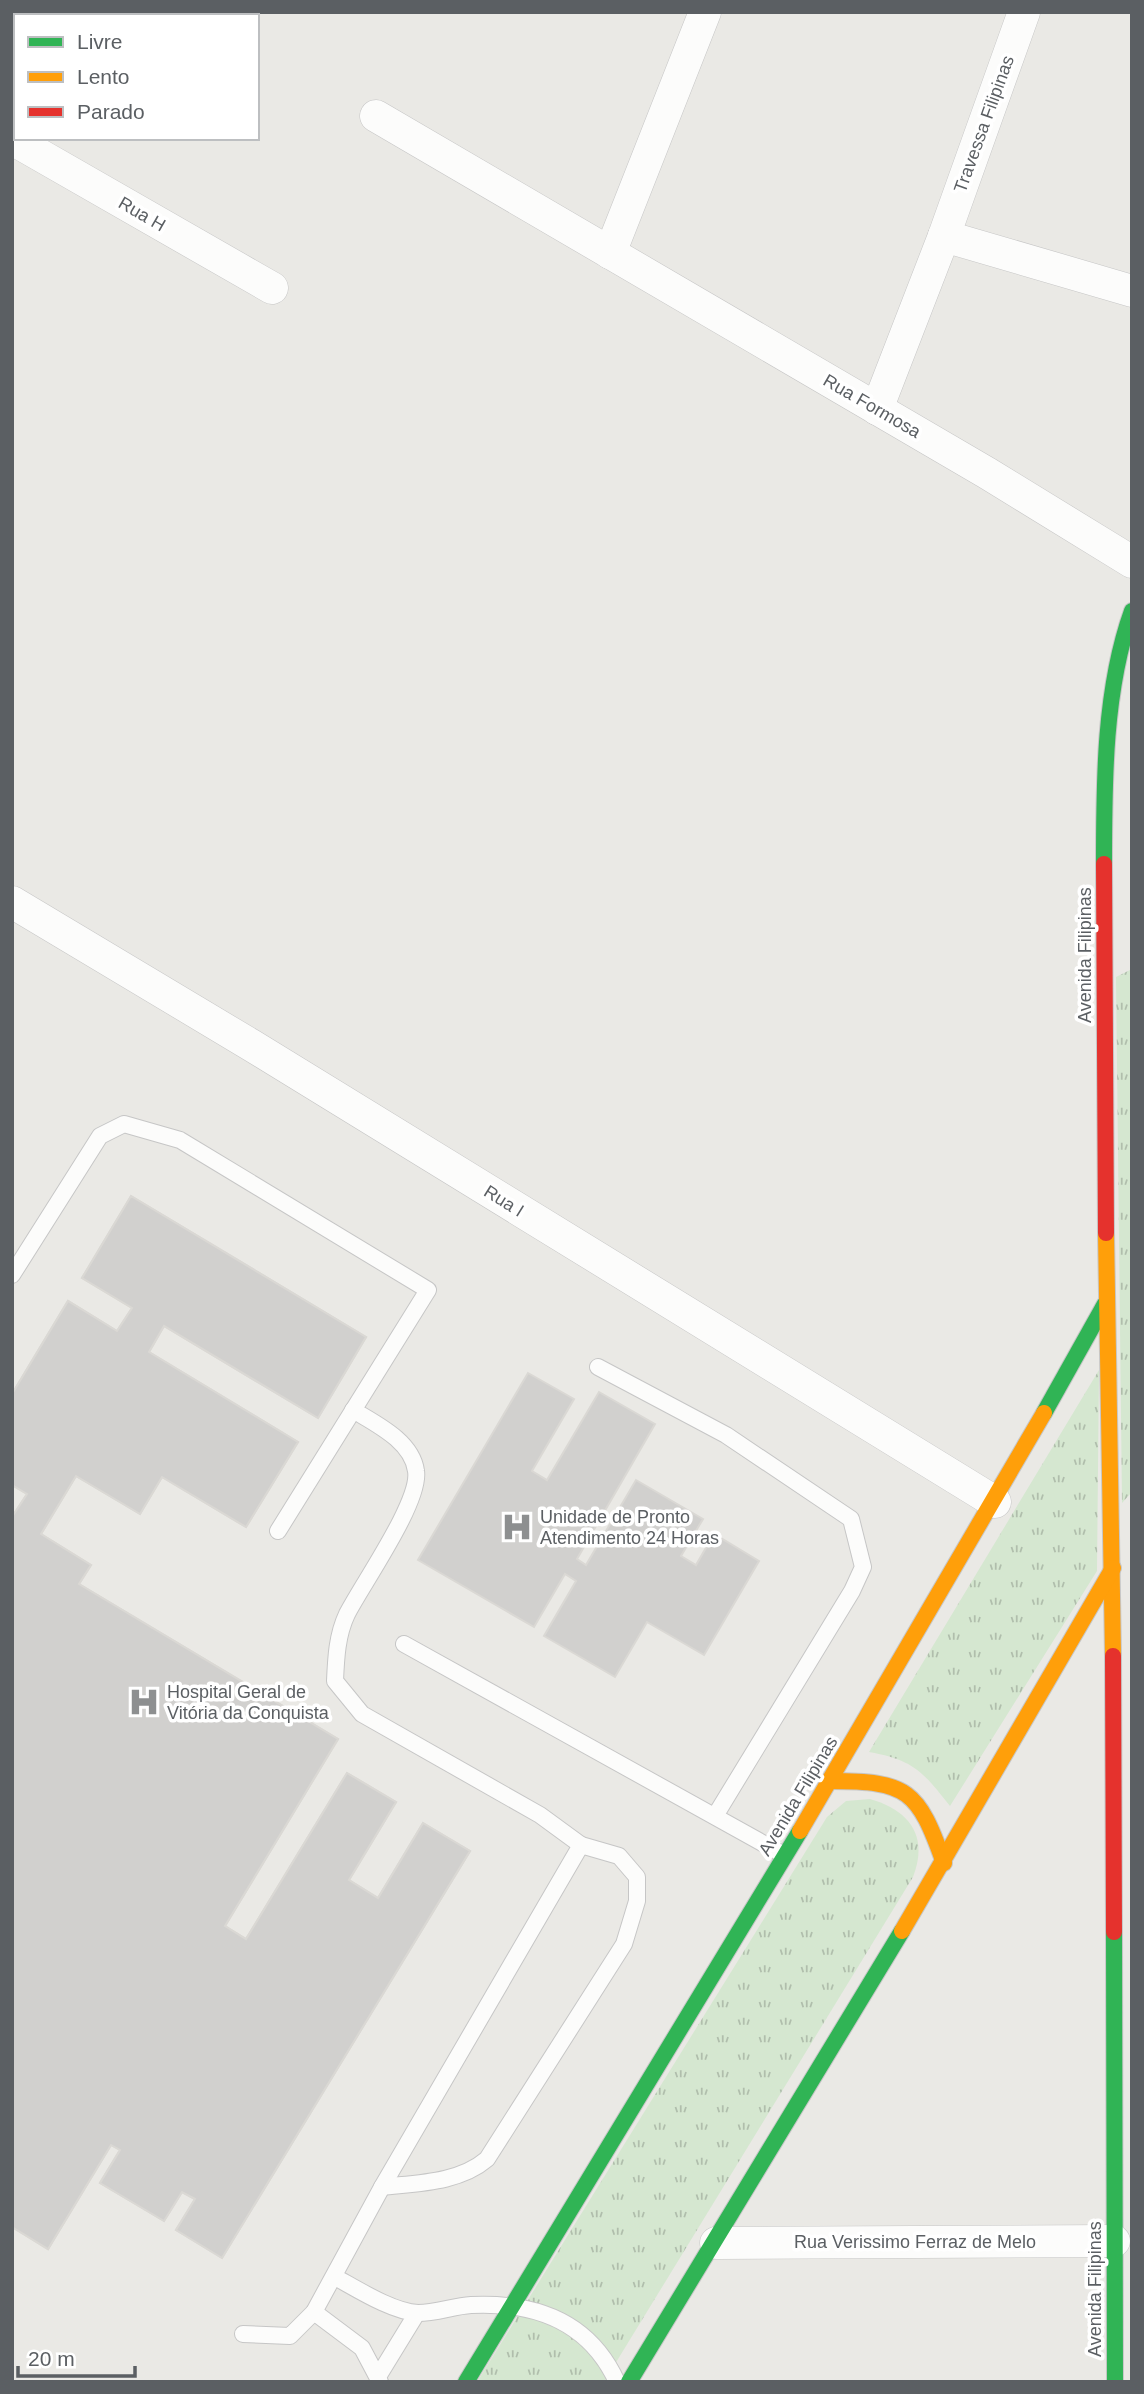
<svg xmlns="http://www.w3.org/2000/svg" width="1144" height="2394" font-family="Arial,sans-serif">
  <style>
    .grass { fill: url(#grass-tufts) }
    .building { fill: #d1d0ce; stroke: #dad8d4; stroke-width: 2 }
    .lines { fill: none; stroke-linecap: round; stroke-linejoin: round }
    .lane-casing { stroke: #c6c6c6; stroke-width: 18 }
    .street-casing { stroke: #c6c6c6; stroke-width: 33 }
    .fast-casing { stroke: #c7c7c7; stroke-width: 18 }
    .slow-casing { stroke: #c7c7c7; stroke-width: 18 }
    .jam-casing { stroke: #c7c7c7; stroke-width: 18 }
    .lane { stroke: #fcfcfb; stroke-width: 16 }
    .street { stroke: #fcfcfb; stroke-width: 32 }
    .fast { stroke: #30b455; stroke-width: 16 }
    .slow { stroke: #ff9f0a; stroke-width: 16 }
    .jam { stroke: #e5322d; stroke-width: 16 }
    .labels { text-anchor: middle; stroke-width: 7; stroke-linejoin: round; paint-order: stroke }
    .street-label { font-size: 18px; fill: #5b5f63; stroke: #fff }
    .poi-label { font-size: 18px; fill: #5b5f63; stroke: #fff; text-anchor: start }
  </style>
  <defs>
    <pattern id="grass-tufts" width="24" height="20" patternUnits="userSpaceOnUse" patternTransform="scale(1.75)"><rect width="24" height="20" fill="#d5e7d0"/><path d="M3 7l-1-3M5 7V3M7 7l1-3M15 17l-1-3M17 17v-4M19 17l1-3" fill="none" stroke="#b0beac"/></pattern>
  </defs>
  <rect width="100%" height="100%" fill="#eae9e5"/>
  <g class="grass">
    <polygon points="1132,969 1132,1492 1122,1503 1116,977"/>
    <path d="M1099,1370L1097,1571L950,1806C923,1772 914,1760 869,1752Z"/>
    <path d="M870,1799C909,1810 929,1836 913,1877L604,2382H477L827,1817L846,1801Z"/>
  </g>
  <g class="building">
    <polygon points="131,1196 366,1337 318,1418 164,1326 149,1352 298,1442 246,1527 162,1477 140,1514 76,1476 41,1534 91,1565 79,1584 338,1739 225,1926 246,1939 347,1773 396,1802 349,1880 378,1898 423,1823 470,1851 222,2258 176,2230 195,2199 182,2192 164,2221 100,2183 120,2150 111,2145 48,2249 12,2227 12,1517 27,1494 12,1485 12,1394 68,1301 117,1331 132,1308 82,1278"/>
    <polygon points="131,1196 366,1337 318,1418 164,1326 149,1352 298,1442 246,1527 162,1477 140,1514 76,1476 41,1534 91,1565 79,1584 338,1739 225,1926 246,1939 347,1773 396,1802 349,1880 378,1898 423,1823 470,1851 222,2258 176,2230 195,2199 182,2192 164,2221 100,2183 120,2150 111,2145 48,2249 12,2227 12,1517 27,1494 12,1485 12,1394 68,1301 117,1331 132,1308 82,1278"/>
    <polygon points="528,1373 574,1399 532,1471 547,1480 599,1392 655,1424 577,1559 586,1565 636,1480 703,1519 681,1556 696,1565 714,1534 759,1561 704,1655 647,1622 615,1677 544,1636 576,1581 565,1574 534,1627 418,1560"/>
  </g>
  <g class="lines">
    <defs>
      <g id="lane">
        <polyline points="12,1275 100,1136 124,1124 180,1140 428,1290 278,1531"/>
        <polyline points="598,1367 726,1435 851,1519 863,1567 852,1591 715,1816"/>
        <polyline points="404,1644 784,1855"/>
        <path d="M382,2187C417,2183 459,2183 487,2159L624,1944L637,1901V1877L619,1856L581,1845"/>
        <path d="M335,2277C357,2289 393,2312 418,2313C436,2313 454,2306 471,2305C535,2302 589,2321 617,2382"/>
        <polyline points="314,2312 362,2348 380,2382"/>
        <path d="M243,2334L290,2336L314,2312L382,2187L581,1845L540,1815L362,1714L335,1681C336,1658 337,1635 347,1614C363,1583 421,1501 416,1471C412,1441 376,1424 353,1410"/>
        <polyline points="379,2375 417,2313"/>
      </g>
      <g id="street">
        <polyline points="376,116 987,473 1132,562"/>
        <polyline points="12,139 272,288"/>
        <polyline points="944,236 1132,291"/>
        <polyline points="610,253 705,12"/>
        <polyline points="877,409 944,236 1024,12"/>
        <polyline points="12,902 251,1045 995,1502"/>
        <polyline points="716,2243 1114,2241"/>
      </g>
      <g id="fast">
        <path d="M1104,864C1104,781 1104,689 1132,611"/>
        <polyline points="1044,1413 1105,1304"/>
        <polyline points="1114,1932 1115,2382"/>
        <polyline points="466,2382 800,1831"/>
        <polyline points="629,2382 902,1931"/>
      </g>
      <g id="slow">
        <polyline points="1106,1233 1113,1656"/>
        <path d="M830,1781C908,1781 918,1790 944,1863"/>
        <polyline points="800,1831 1044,1413"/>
        <polyline points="902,1931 1113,1568"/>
      </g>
      <g id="jam">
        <polyline points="1104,864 1106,1233"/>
        <polyline points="1113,1656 1114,1932"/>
      </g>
    </defs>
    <use href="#lane" class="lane-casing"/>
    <use href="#street" class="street-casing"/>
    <use href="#fast" class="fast-casing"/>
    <use href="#slow" class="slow-casing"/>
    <use href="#jam" class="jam-casing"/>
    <use href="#lane" class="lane"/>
    <use href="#street" class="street"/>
    <use href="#fast" class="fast"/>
    <use href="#slow" class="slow"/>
    <use href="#jam" class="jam"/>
  </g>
  <defs>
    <symbol id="hospital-bare" viewBox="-9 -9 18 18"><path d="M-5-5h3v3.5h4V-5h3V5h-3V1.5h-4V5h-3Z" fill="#8d8f90" stroke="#fff" stroke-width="2.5" paint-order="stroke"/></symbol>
  </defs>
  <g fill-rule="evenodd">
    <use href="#hospital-bare" x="495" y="1505" width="44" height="44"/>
    <use href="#hospital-bare" x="122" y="1680" width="44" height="44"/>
  </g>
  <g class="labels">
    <g class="street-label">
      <text transform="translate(984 124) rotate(-70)" y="6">Travessa Filipinas</text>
      <text transform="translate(142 214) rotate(30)" y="6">Rua H</text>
      <text transform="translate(872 406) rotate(30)" y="6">Rua Formosa</text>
      <text transform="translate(1085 955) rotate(-90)" y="6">Avenida Filipinas</text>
      <text transform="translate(504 1201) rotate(32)" y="6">Rua I</text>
      <text transform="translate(798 1796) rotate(-59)" y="6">Avenida Filipinas</text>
      <text x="915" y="2248">Rua Verissimo Ferraz de Melo</text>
      <text transform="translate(1095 2289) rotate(-90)" y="6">Avenida Filipinas</text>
    </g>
    <g class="poi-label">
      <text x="540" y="1523">Unidade de Pronto<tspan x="540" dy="21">Atendimento 24 Horas</tspan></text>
      <text x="167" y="1698">Hospital Geral de<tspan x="167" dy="21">Vitória da Conquista</tspan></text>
    </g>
  </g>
  <rect width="1144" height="2394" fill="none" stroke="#5b5f63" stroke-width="28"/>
  <rect x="14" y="14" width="245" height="126" fill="#ffffff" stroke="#bdbfc1" stroke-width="2"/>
  <rect x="28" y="37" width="35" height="10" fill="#30b455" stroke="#bdbfc1" stroke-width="2"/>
  <text x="77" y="49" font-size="21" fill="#5b5f63">Livre</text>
  <rect x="28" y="72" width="35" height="10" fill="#ff9f0a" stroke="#bdbfc1" stroke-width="2"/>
  <text x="77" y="84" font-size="21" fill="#5b5f63">Lento</text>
  <rect x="28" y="107" width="35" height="10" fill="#e5322d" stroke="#bdbfc1" stroke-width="2"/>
  <text x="77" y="119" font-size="21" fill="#5b5f63">Parado</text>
  <path d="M18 2366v10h117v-10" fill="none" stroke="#5b5f63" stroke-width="3.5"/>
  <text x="28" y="2366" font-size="21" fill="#5b5f63" stroke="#ffffff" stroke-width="5" paint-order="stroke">20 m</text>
</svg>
